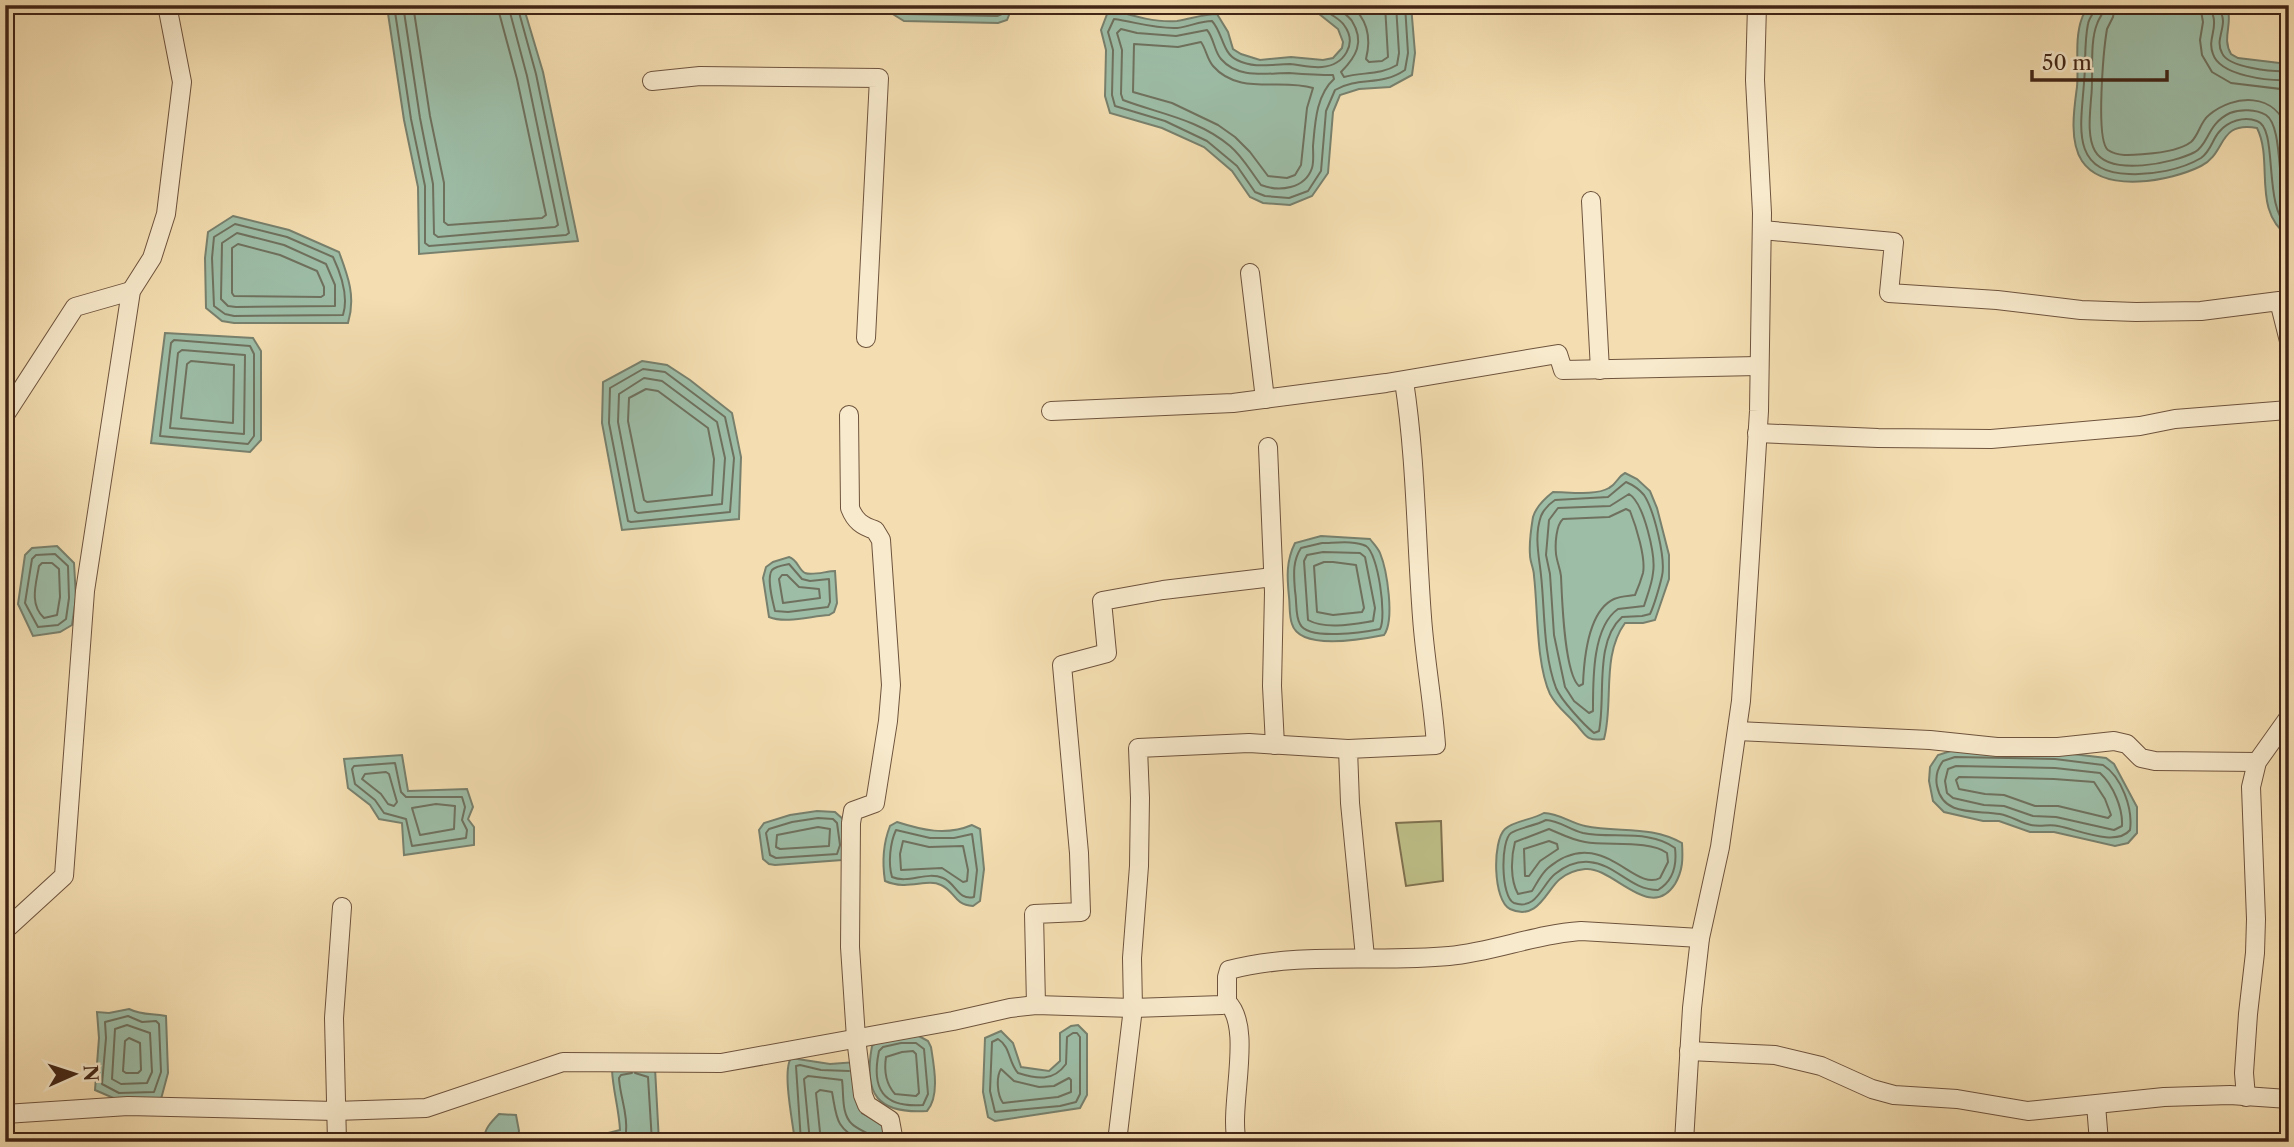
<svg xmlns="http://www.w3.org/2000/svg" width="2294" height="1147" font-family="'Libre Caslon Text',serif">
  <style>
    .green { fill: #bfc089; stroke: #807250; stroke-width: 2 }
    .water { fill: #9dbda7; stroke: #78806d; stroke-width: 2 }
    .lines { fill: none; stroke-linecap: round; stroke-linejoin: round }
    .shore { stroke: #6f715e; stroke-width: 2 }
    .minor-casing { stroke: #6e533d; stroke-width: 20 }
    .minor { stroke: #f8eacc; stroke-width: 18 }
  </style>
  <rect width="100%" height="100%" fill="#f4deb1"/>
  <filter id="stains"><feTurbulence type="fractalNoise" baseFrequency=".00286" numOctaves="4"/><feColorMatrix values="0 0 0 0 .2 0 0 0 0 .09 0 0 0 0 .02 0 0 0 .5 -.17"/></filter>
  <radialGradient id="worn" r=".72"><stop offset=".6" stop-color="#630" stop-opacity="0"/><stop offset="1" stop-color="#630" stop-opacity=".3"/></radialGradient>
  <polygon class="green" points="1441,821 1443,881 1406,886 1396,823"/>
  <g class="water">
    <polygon points="411,5 523,5 543,72 578,241 419,254 418,187 404,120 387,7"/>
    <polygon points="890,5 1013,5 1007,20 998,23 904,21 891,13"/>
    <path d="M1320,5H1411L1415,53L1412,75L1390,87L1359,89L1340,95L1333,112L1328,173L1312,196L1290,205L1263,203L1250,197L1232,171L1204,147L1162,128L1110,113L1105,96L1106,50L1101,30L1109,9C1130,15 1155,23 1177,21C1191,19 1203,14 1217,14L1228,32L1233,49L1241,54L1260,60L1291,57L1323,60L1333,58L1342,48L1343,42L1338,29L1318,13Z"/>
    <path d="M2091,5H2222L2228,10C2232,25 2222,39 2231,54L2238,58L2289,64V237C2251,210 2274,162 2257,128C2217,121 2227,153 2201,166C2171,181 2104,194 2082,161C2069,141 2074,109 2077,87C2079,66 2074,39 2082,18C2083,14 2088,9 2091,5Z"/>
    <path d="M233,216L289,230L339,252C348,276 356,297 348,323H234L222,321L206,308L205,258L208,232Z"/>
    <polygon points="165,333 253,338 261,351 261,440 250,452 151,443"/>
    <polygon points="642,361 667,365 690,380 732,413 741,457 739,519 622,530 602,423 603,382"/>
    <path d="M1625,473L1637,479L1650,491L1657,508L1669,555V579L1655,620L1643,623H1625C1601,656 1614,702 1604,739C1585,742 1586,734 1574,722C1565,712 1557,707 1550,694C1536,664 1538,609 1534,576C1534,569 1530,562 1530,555C1529,543 1531,529 1533,517C1536,507 1544,499 1553,492C1569,492 1595,496 1609,488C1617,484 1617,477 1625,473Z"/>
    <path d="M1321,536L1370,539C1373,543 1378,548 1380,553C1387,570 1395,620 1384,635C1364,639 1300,651 1292,624C1289,616 1290,605 1289,597C1287,577 1286,561 1295,543Z"/>
    <polygon points="57,546 74,563 76,598 72,625 60,632 33,636 18,604 25,555 32,548"/>
    <path d="M789,557C798,560 798,569 805,573C812,576 827,571 835,571L837,603L834,612L829,615C811,616 786,624 769,617L763,578L766,567L773,562Z"/>
    <polygon points="1954,750 2056,752 2106,758 2114,764 2137,807 2137,833 2128,843 2115,846 2054,832 2030,832 1999,821 1983,821 1944,812 1933,801 1929,781 1930,767 1938,755"/>
    <polygon points="402,755 408,791 467,789 473,807 468,819 474,827 474,845 404,855 402,823 379,819 370,805 348,788 344,759"/>
    <polygon points="817,811 835,812 844,820 842,860 775,865 769,864 763,859 759,830 764,823 790,815"/>
    <path d="M1544,813C1558,813 1571,823 1585,826C1619,833 1651,825 1682,843C1683,859 1683,870 1675,884C1650,923 1613,866 1585,869C1576,870 1567,873 1560,879C1547,889 1538,922 1510,909C1493,901 1492,841 1505,829C1513,821 1532,820 1544,813Z"/>
    <path d="M897,822C922,830 946,836 972,825L980,829L984,869L980,901L973,906C953,904 956,892 941,885C926,878 908,891 885,881C882,862 883,844 890,826Z"/>
    <path d="M129,1009C144,1016 151,1013 166,1016L168,1073L161,1099L118,1100L95,1090L99,1038L97,1012L109,1013Z"/>
    <polygon points="1078,1025 1087,1034 1087,1095 1080,1108 995,1121 988,1117 983,1092 985,1038 1001,1031 1013,1043 1021,1067 1049,1071 1060,1061 1060,1033 1071,1026"/>
    <path d="M917,1035L928,1041L931,1047C934,1066 940,1096 927,1111C878,1114 863,1095 872,1046L879,1041Z"/>
    <path d="M791,1058L830,1064L856,1062L862,1113L886,1126L889,1142H795C793,1123 782,1072 791,1058Z"/>
    <path d="M655,1068L659,1142L577,1141L620,1130C619,1109 613,1091 612,1070Z"/>
    <path d="M499,1114L516,1115L519,1131L516,1142H484C483,1130 491,1122 499,1114Z"/>
  </g>
  <g class="lines">
    <g class="shore">
      <polyline points="394,5 411,119 425,186 425,243 429,246 566,235 569,233 536,74 517,5"/>
      <polyline points="403,5 420,118 433,184 434,234 438,237 555,227 558,225 527,76 508,5"/>
      <polyline points="413,5 430,116 444,183 444,222 448,225 542,218 546,215 517,79 497,5"/>
      <polyline points="897,5 898,9 906,14 997,16 1002,14 1006,5"/>
      <path d="M1326,5L1327,11C1332,16 1340,19 1344,25C1358,44 1344,65 1322,67C1311,68 1301,65 1290,64C1272,64 1255,69 1237,60C1222,53 1223,33 1212,21C1199,21 1189,27 1177,28C1156,29 1135,22 1114,19L1108,32L1113,50L1112,95L1115,106L1165,121L1207,141L1237,166L1255,192L1265,196L1289,198L1308,191L1321,171L1326,111L1335,90C1360,76 1380,87 1405,70L1408,53L1405,5"/>
      <path d="M1335,5C1340,11 1348,15 1352,21C1365,42 1356,57 1341,72L1344,77C1362,72 1381,75 1397,65L1399,53L1396,5"/>
      <path d="M1350,5C1368,19 1371,39 1366,59L1369,62L1382,61L1388,57L1385,5"/>
      <path d="M2096,5C2095,13 2089,17 2088,24C2084,43 2086,63 2084,83C2081,125 2070,173 2129,174C2152,175 2181,170 2201,158C2211,151 2212,140 2219,132C2228,121 2244,116 2257,121C2279,128 2262,208 2289,228"/>
      <path d="M2105,5C2104,14 2099,17 2097,24C2089,44 2094,77 2091,99C2090,114 2087,137 2095,151C2110,177 2174,163 2195,152C2209,144 2207,124 2230,113C2240,109 2256,109 2266,115C2284,127 2276,192 2289,216"/>
      <path d="M2115,5L2113,17L2107,29C2104,47 2095,140 2108,150C2118,157 2133,155 2145,154C2159,153 2179,151 2191,142C2199,135 2200,122 2209,115C2234,94 2276,92 2287,130C2289,140 2288,152 2289,162"/>
      <polyline points="2200,5 2203,22 2200,40 2202,55 2212,72 2231,83 2289,90"/>
      <path d="M2210,5C2211,11 2214,16 2214,21C2215,33 2208,41 2213,54C2220,76 2269,81 2289,80"/>
      <path d="M2219,5C2220,11 2223,15 2223,21C2223,32 2216,42 2222,53C2228,68 2274,72 2289,71"/>
      <path d="M1121,29L1137,33L1176,36L1207,30C1214,38 1214,51 1221,59C1238,79 1266,73 1289,73C1303,74 1318,75 1333,75L1334,79C1316,95 1315,124 1313,146C1313,153 1314,162 1312,168C1305,189 1279,192 1261,185C1251,172 1243,157 1230,146C1198,119 1160,114 1123,100L1121,94L1122,50L1117,33Z"/>
      <path d="M1201,42C1206,49 1207,59 1213,66C1239,96 1280,78 1313,88L1307,108L1301,165L1295,175L1287,178L1268,176L1250,152L1235,137L1218,125L1172,103L1133,92L1134,44L1178,47Z"/>
      <path d="M235,224L287,237L333,257C341,274 349,296 343,315L234,316L225,314L214,306L212,258L214,237Z"/>
      <polygon points="237,233 284,245 326,264 335,285 335,306 236,307 228,306 221,299 222,243"/>
      <polygon points="238,244 280,255 317,271 324,287 324,295 321,297 234,296 232,293 232,248"/>
      <polygon points="174,340 250,346 254,354 254,436 248,444 160,436 171,343"/>
      <polygon points="182,350 245,355 244,434 170,428 178,353"/>
      <polygon points="191,361 234,365 233,423 181,418 187,364"/>
      <polygon points="643,369 665,372 725,417 734,458 730,512 631,522 628,521 609,423 610,388"/>
      <polygon points="644,378 662,381 717,422 725,458 722,504 638,513 635,511 618,422 619,394"/>
      <polygon points="646,389 658,391 708,428 714,459 712,495 647,502 644,500 628,421 629,398"/>
      <path d="M1626,482C1633,485 1639,489 1644,495C1654,510 1666,559 1662,576C1660,585 1654,606 1650,614L1642,616L1622,617C1594,642 1606,697 1599,731L1594,733C1584,725 1561,700 1556,688C1543,653 1545,612 1541,575C1539,556 1534,536 1541,516C1544,509 1549,504 1555,500L1608,497Z"/>
      <path d="M1629,494C1644,503 1656,556 1653,573C1652,584 1647,596 1644,606L1618,609C1592,627 1593,681 1593,711L1589,713L1574,701L1565,687L1554,635L1550,574L1546,555L1549,520L1558,508L1610,506Z"/>
      <path d="M1626,509L1630,511C1636,526 1646,558 1643,573C1641,580 1638,588 1635,595C1628,596 1620,596 1614,599C1588,611 1584,659 1583,684L1579,686C1564,673 1562,597 1561,576C1560,568 1557,562 1556,554C1555,544 1556,525 1563,519L1609,517Z"/>
      <path d="M1322,543C1334,543 1355,540 1366,546C1378,553 1387,617 1380,629C1365,632 1308,641 1300,624C1295,616 1297,601 1295,591C1294,576 1292,562 1301,548Z"/>
      <path d="M1323,552L1360,553L1365,557L1375,608L1373,621C1354,624 1326,630 1308,620L1304,561L1307,555Z"/>
      <polygon points="55,554 68,566 69,598 66,619 58,625 38,627 25,603 32,559 36,555"/>
      <polygon points="1333,562 1356,565 1364,608 1362,612 1333,615 1317,612 1314,566 1324,562"/>
      <path d="M42,563H52L59,569L60,597L57,615L44,618C29,604 36,584 39,566Z"/>
      <path d="M789,564L802,579L810,581L829,579L830,602L828,607L788,612L775,611C773,602 766,578 772,570C776,566 784,565 789,564Z"/>
      <polygon points="782,575 787,575 799,587 819,589 820,598 783,603 779,579"/>
      <path d="M1955,757L2055,759L2103,765C2122,777 2133,809 2130,830C2116,847 2079,830 2058,826C2050,824 2040,827 2031,825C2021,823 2011,816 2000,814C1976,810 1943,817 1937,786C1935,776 1937,769 1943,761Z"/>
      <polygon points="395,763 401,792 406,797 462,797 465,807 462,820 467,830 466,838 412,846 406,819 384,813 375,800 355,784 352,769 354,766"/>
      <path d="M1956,766L2055,768L2100,773C2113,785 2123,808 2122,826L2114,830L2056,817L2033,816L2004,806L1984,805L1953,798L1947,793L1945,781L1948,769Z"/>
      <polygon points="386,772 389,774 397,802 394,806 388,804 381,794 362,779 365,774"/>
      <polygon points="1959,777 2054,779 2094,782 2105,799 2111,815 2108,818 2058,806 2035,806 2004,795 1985,794 1959,789 1956,780"/>
      <polygon points="436,804 455,806 454,829 420,835 412,808"/>
      <polygon points="818,818 833,819 837,823 840,845 837,854 776,858 770,855 766,833 769,829 792,822"/>
      <path d="M1546,820C1558,820 1570,830 1583,833C1612,839 1650,829 1675,848C1677,865 1673,881 1658,890C1630,890 1616,864 1589,862C1577,861 1564,867 1555,874C1542,884 1537,911 1514,903C1501,898 1500,841 1511,833C1518,828 1535,826 1546,820Z"/>
      <polygon points="818,827 830,829 829,846 780,849 776,847 777,835"/>
      <path d="M1549,829C1561,834 1572,840 1585,842C1608,846 1649,840 1667,853L1668,862L1660,878C1634,893 1601,823 1548,868C1541,874 1537,883 1532,891L1518,894C1510,880 1511,857 1515,842Z"/>
      <path d="M896,830L930,838H954L972,834L977,870L974,897C958,901 956,883 943,878C926,871 909,884 892,877C888,863 890,843 896,830Z"/>
      <polygon points="903,841 929,847 963,846 968,870 967,881 963,882 942,868 901,870 900,854"/>
      <polygon points="1549,841 1557,844 1558,849 1540,861 1529,876 1525,876 1524,849"/>
      <polygon points="128,1016 142,1022 156,1021 159,1024 161,1072 154,1092 119,1093 102,1084 106,1038 105,1022"/>
      <polygon points="127,1025 150,1033 152,1072 147,1083 121,1084 112,1079 115,1029"/>
      <path d="M1073,1033H1077L1080,1037V1094L1076,1102L1060,1106L995,1112L990,1091L992,1042L998,1039C1011,1047 1008,1062 1018,1073C1037,1079 1053,1082 1066,1064L1067,1037Z"/>
      <polygon points="129,1038 140,1043 141,1070 138,1073 126,1073 123,1071 125,1041"/>
      <path d="M901,1043H916L924,1049L928,1094L923,1105C883,1108 871,1089 879,1051L883,1047Z"/>
      <path d="M902,1052L913,1051L916,1054L919,1093L916,1096L895,1094C886,1084 884,1070 886,1057Z"/>
      <path d="M1001,1069L1014,1081L1039,1087L1054,1086L1069,1078L1071,1080V1092L1058,1097L1003,1103C997,1095 996,1077 1001,1069Z"/>
      <polyline points="635,1073 648,1077 652,1142"/>
      <path d="M604,1142L622,1137L626,1132C628,1113 620,1097 619,1078L621,1075L632,1073"/>
      <polyline points="801,1142 796,1066 800,1065 821,1070 849,1071"/>
      <path d="M810,1142L804,1079L808,1076L842,1080C844,1094 841,1114 852,1124C857,1129 866,1132 872,1136L873,1142"/>
      <path d="M821,1142L816,1093L820,1090L832,1092C837,1119 835,1127 862,1142"/>
    </g>
    <defs>
      <g id="minor">
        <polyline points="652,81 700,76 879,78 866,338"/>
        <polyline points="1591,201 1600,370"/>
        <polyline points="1762,230 1894,242 1889,293 1997,300 2081,310 2136,312 2201,311 2279,301 2289,341"/>
        <polyline points="1250,273 1265,399"/>
        <polyline points="1051,411 1233,403 1386,383 1558,354 1563,370 1758,366"/>
        <polyline points="5,415 75,307 131,291"/>
        <path d="M849,415L850,508C855,521 862,526 875,530L881,540L891,685L888,721L875,803L853,811L851,823L850,947L856,1038L863,1095L867,1105L890,1120L894,1142"/>
        <polyline points="1757,433 1878,438 1991,439 2140,426 2175,419 2289,410"/>
        <polyline points="1268,447 1274,592 1272,686 1275,745"/>
        <polyline points="1737,731 1930,740 1997,747 2058,747 2114,741 2127,744 2141,758 2155,761 2257,762"/>
        <polyline points="5,930 64,876 85,591 131,291 152,258 166,214 182,82 167,5"/>
        <path d="M1365,957L1350,803L1348,749L1436,745C1433,702 1425,660 1422,617C1416,538 1416,459 1404,381"/>
        <path d="M1227,1002C1254,1027 1228,1107 1237,1142"/>
        <polyline points="1036,1005 1034,914 1081,912 1079,853 1062,665 1107,653 1102,601 1163,590 1273,577"/>
        <polyline points="1689,1051 1775,1055 1821,1066 1872,1089 1894,1095 1957,1099 2028,1111 2164,1097 2230,1095 2289,1099"/>
        <polyline points="2246,1097 2244,1073 2248,1014 2255,953 2256,919 2251,787 2257,762 2289,717"/>
        <polyline points="2096,1105 2099,1142"/>
        <path d="M5,1114L128,1106L335,1111L426,1108L563,1062L721,1063L953,1021L1010,1008L1036,1005L1133,1008L1222,1005L1227,1002V977L1229,970C1302,951 1376,963 1449,956C1494,952 1535,934 1581,931L1700,938"/>
        <polyline points="337,1142 334,1018 342,907"/>
        <polyline points="1117,1142 1133,1008 1132,958 1139,866 1140,798 1138,748 1249,743 1348,749"/>
        <polyline points="1684,1142 1692,1008 1700,938 1720,847 1741,701 1759,411 1762,213 1755,80 1757,5"/>
      </g>
    </defs>
    <use href="#minor" class="minor-casing"/>
    <use href="#minor" class="minor"/>
  </g>
  <rect width="2294" height="1147" fill="none" stroke="#f4deb1" stroke-width="28"/>
  <rect x="7" y="7" width="2280" height="1133" fill="none" stroke="#412516" stroke-width="3.5"/>
  <rect x="14" y="14" width="2266" height="1119" fill="none" stroke="#412516" stroke-width="2"/>
  <g transform="translate(74 1074) rotate(87)" stroke="#f8eacc" stroke-width="5" paint-order="stroke">
  <path d="M0-5L12 26L0 18L-12 26Z" fill="#412516"/>
  <text y="-10" font-size="19" font-weight="bold" text-anchor="middle" fill="#412516">N</text>
  </g>
  <path d="M2032 70v10h135v-10" fill="none" stroke="#412516" stroke-width="3.5"/>
  <text x="2042" y="70" font-size="21" fill="#412516" stroke="#f8eacc" stroke-width="5" paint-order="stroke">50 m</text>
  <rect width="100%" height="100%" filter="url(#stains)"/>
  <rect width="100%" height="100%" fill="url(#worn)"/>
</svg>
